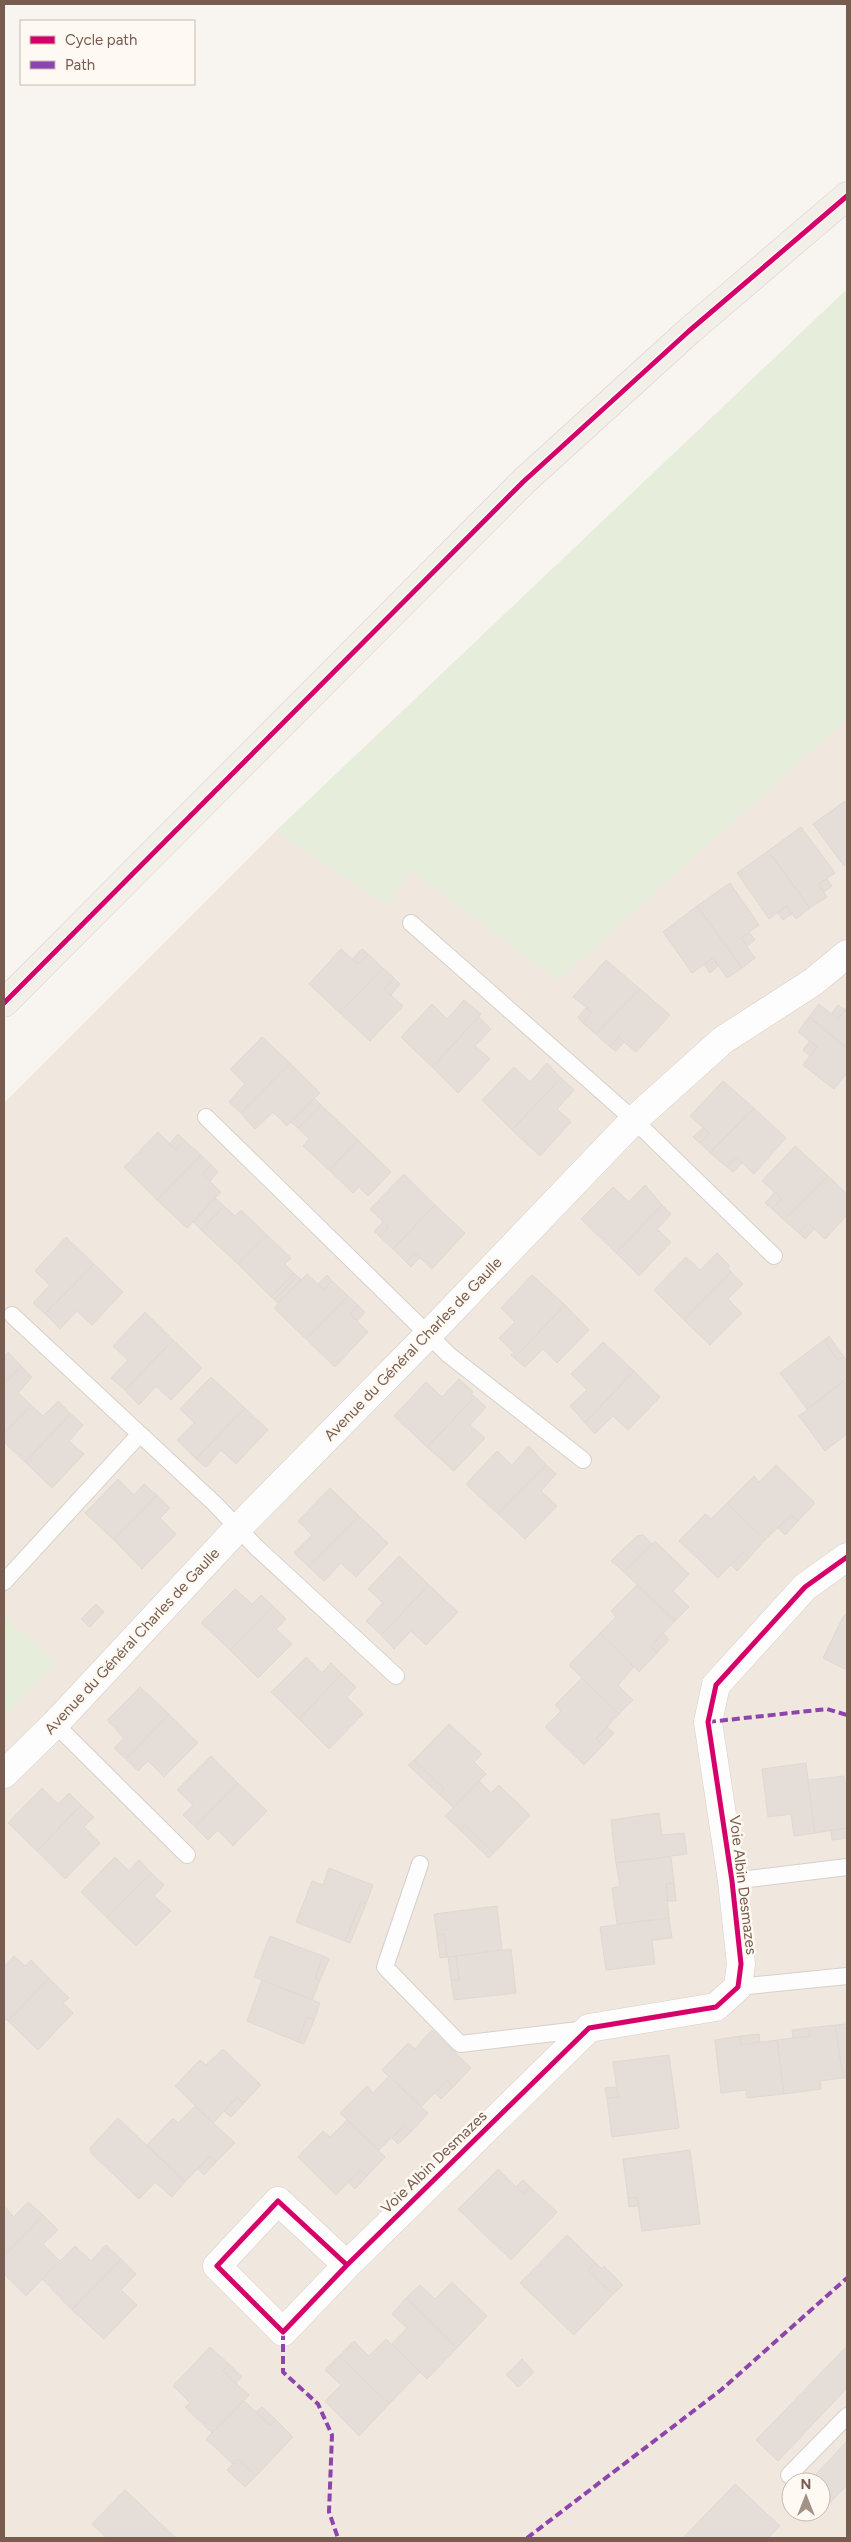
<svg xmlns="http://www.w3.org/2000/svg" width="851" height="2542" font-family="Figtree,sans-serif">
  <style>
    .residential { fill: #f0e7de; fill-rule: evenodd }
    .green { fill: #e6eedb }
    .building { fill: #e5ddd7; stroke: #e1d8d2 }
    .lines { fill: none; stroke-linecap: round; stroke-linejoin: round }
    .lane-casing { stroke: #d6d0ca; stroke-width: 18 }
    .street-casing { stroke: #d6d0ca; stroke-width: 29 }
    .primary-casing { stroke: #d9d1cc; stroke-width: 29 }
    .lane { stroke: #fefdfd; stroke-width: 16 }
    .street { stroke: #fefdfd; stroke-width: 28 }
    .primary { stroke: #f2eee8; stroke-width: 28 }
    .quiet { stroke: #8e44ad; stroke-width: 4; stroke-dasharray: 8 4; stroke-linecap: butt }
    .cycleway-casing { stroke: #fef9f2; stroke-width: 8 }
    .cycleway { stroke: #d6006c; stroke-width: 5 }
    .labels { text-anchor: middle; stroke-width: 5; stroke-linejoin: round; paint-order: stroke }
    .street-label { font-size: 15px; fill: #775c4f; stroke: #fef9f2 }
  </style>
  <rect width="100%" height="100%" fill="#f8f4f0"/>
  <path class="residential" d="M847,290V2538H4V1103L276,831ZM791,2482H821V2512H791Z"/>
  <g class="green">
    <polygon points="847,289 847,719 558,980 410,870 388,906 276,831"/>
    <polygon points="4,1616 56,1664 4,1717"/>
  </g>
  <g class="building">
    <polygon points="845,801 847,803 847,864 844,866 813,824"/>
    <polygon points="801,827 835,873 818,884 827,897 810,908 768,851"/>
    <polygon points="768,851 810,908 796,919 787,906 769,919 737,873"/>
    <polygon points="827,879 832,886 824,892 818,884"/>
    <polygon points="730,883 759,925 741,938 755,958 742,968 697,906"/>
    <polygon points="697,906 742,968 727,978 713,958 692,973 663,932"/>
    <polygon points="787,906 792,914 783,920 778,913"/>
    <polygon points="749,932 755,940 747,946 741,938"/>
    <polygon points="341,949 358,964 368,954 383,968 340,1013 309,984"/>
    <polygon points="362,949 368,954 358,964 352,959"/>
    <polygon points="713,958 718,966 710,973 704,964"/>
    <polygon points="606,960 640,989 596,1034 583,1023 592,1012 573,997"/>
    <polygon points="383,968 394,978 384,989 403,1006 370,1041 340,1013"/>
    <polygon points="394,978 400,984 391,995 384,989"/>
    <polygon points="640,989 670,1015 636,1052 618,1037 610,1047 596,1034"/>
    <polygon points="464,1000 481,1014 432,1067 401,1037 432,1004 447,1019"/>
    <polygon points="819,1004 838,1019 847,1007 847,1048 809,1017"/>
    <polygon points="838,1005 845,1010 838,1019 832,1013"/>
    <polygon points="586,1008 592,1012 583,1023 578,1017"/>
    <polygon points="479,1017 491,1029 475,1046 490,1059 458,1093 432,1067"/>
    <polygon points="809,1017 847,1048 847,1073 834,1089 803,1065 817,1047 798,1032"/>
    <polygon points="262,1037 290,1063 241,1113 229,1102 245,1084 230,1069"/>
    <polygon points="618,1037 624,1042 616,1051 610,1047"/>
    <polygon points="810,1041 817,1047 810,1056 803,1050"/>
    <polygon points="290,1063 320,1093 287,1126 273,1112 255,1129 241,1113"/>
    <polygon points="547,1063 561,1078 512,1130 482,1100 514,1067 530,1082"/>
    <polygon points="561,1078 574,1090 557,1109 571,1122 540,1156 512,1130"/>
    <polygon points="723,1081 754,1108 710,1153 700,1143 709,1133 690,1116"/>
    <polygon points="314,1098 321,1105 298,1128 291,1122"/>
    <polygon points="321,1105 358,1140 329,1170 303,1146 309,1139 298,1128"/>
    <polygon points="754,1108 786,1138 754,1174 736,1157 727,1167 710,1153"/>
    <polygon points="703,1128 709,1133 700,1143 693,1137"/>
    <polygon points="158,1132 176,1150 185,1141 201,1155 157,1200 124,1167"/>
    <polygon points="178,1134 185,1141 176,1150 169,1144"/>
    <polygon points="358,1140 391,1172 368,1196 359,1187 353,1193 329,1170"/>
    <polygon points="795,1146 828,1176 784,1220 772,1209 782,1199 762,1181"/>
    <polygon points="201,1155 211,1165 203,1174 221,1192 187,1228 157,1200"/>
    <polygon points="736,1157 742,1163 733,1172 727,1167"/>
    <polygon points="211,1165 218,1172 210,1181 203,1174"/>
    <polygon points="404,1174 435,1205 393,1249 380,1237 388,1227 370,1209"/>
    <polygon points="828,1176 847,1194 847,1215 825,1239 808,1223 799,1233 784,1220"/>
    <polygon points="645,1185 662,1205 616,1253 581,1219 613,1187 629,1202"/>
    <polygon points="775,1192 782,1199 772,1209 765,1203"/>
    <polygon points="215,1198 224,1206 201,1230 193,1222"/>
    <polygon points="435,1205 465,1233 432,1269 415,1253 406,1262 393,1249"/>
    <polygon points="662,1205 671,1214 657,1229 671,1242 639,1276 616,1253"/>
    <polygon points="224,1206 235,1216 241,1210 267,1235 238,1264 201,1230"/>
    <polygon points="383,1222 388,1227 380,1237 374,1231"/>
    <polygon points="808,1223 814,1229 805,1239 799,1233"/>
    <polygon points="267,1235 291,1258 285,1264 294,1273 271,1297 238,1264"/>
    <polygon points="66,1237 94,1264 45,1314 33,1303 50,1285 35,1271"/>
    <polygon points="415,1253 420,1257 411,1267 406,1262"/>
    <polygon points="717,1253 730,1266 728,1268 731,1272 684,1320 654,1290 686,1257 700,1270"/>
    <polygon points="94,1264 123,1292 92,1325 77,1311 60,1329 45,1314"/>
    <polygon points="731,1272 743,1284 728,1299 742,1313 710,1345 684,1320"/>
    <polygon points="294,1273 297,1276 275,1300 271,1297"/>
    <polygon points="307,1274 324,1290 332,1281 348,1296 306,1339 274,1308"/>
    <polygon points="327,1275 332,1281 324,1290 318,1284"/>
    <polygon points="532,1275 565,1305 514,1358 511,1355 514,1353 499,1338 515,1322 501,1308"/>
    <polygon points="297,1276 301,1279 278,1303 275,1300"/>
    <polygon points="348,1296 358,1305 350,1314 368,1332 335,1367 306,1339"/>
    <polygon points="358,1305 365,1312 357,1321 350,1314"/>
    <polygon points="565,1305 589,1330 557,1363 543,1349 525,1367 514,1358"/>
    <polygon points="145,1312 173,1340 125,1390 111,1378 128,1360 113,1346"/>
    <polygon points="829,1336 844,1357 838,1360 824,1340"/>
    <polygon points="173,1340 202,1368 171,1400 156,1386 139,1405 125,1390"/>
    <polygon points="824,1340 838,1360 844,1357 847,1362 847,1379 807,1409 780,1373"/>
    <polygon points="603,1342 634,1371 585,1423 570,1406 587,1390 571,1374"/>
    <polygon points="8,1352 21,1366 4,1384 4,1356"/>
    <polygon points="21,1366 32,1377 18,1393 31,1405 4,1434 4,1384"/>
    <polygon points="634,1371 660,1397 628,1430 613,1416 595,1434 585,1423"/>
    <polygon points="211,1377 245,1408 196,1459 177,1440 194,1423 180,1409"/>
    <polygon points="459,1379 473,1392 471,1394 475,1397 427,1447 394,1416 426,1382 442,1397"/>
    <polygon points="844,1381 847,1386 847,1434 825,1451 799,1416"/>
    <polygon points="475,1397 486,1407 470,1425 485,1438 454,1471 427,1447"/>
    <polygon points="58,1401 71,1414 25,1462 4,1442 4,1434 31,1405 43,1416"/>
    <polygon points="245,1408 268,1430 236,1464 221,1450 206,1467 196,1459"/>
    <polygon points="71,1414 83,1425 69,1441 84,1454 52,1488 25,1462"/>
    <polygon points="529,1446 546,1465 498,1514 466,1484 497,1451 512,1465"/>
    <polygon points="546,1465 556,1474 541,1491 557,1506 525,1539 498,1514"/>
    <polygon points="776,1465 815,1503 798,1521 791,1515 765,1540 727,1503 754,1476 759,1482"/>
    <polygon points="118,1479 134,1495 144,1484 157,1495 114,1540 85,1513"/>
    <polygon points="330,1488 359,1516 309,1567 294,1553 312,1535 298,1521"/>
    <polygon points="157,1495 170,1508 160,1518 176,1534 142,1569 114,1540"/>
    <polygon points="727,1503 765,1540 749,1558 743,1552 718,1578 679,1541 705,1514 711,1519"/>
    <polygon points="791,1515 798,1521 785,1535 778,1528"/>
    <polygon points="359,1516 388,1543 356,1577 341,1563 324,1581 309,1567"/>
    <polygon points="643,1535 652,1544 624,1572 611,1561 637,1536"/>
    <polygon points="655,1541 689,1574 673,1591 689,1607 675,1621 624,1572"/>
    <polygon points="743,1552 749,1558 737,1571 731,1565"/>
    <polygon points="399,1556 429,1585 381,1635 366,1621 383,1603 368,1589"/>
    <polygon points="429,1585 458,1612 426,1645 411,1631 394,1649 381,1635"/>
    <polygon points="637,1585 675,1621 651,1646 657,1653 639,1672 600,1633 616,1617 611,1611"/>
    <polygon points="235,1589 252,1604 261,1595 273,1606 230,1650 201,1623"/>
    <polygon points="96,1604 104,1612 90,1627 81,1619"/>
    <polygon points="273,1606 286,1619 276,1629 292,1644 258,1678 230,1650"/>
    <polygon points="844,1615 847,1616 847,1670 823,1658"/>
    <polygon points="600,1633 634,1667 618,1685 633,1700 619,1714 569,1665"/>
    <polygon points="663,1633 669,1640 657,1653 651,1646"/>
    <polygon points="306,1657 322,1673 331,1663 342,1674 299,1719 271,1692"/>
    <polygon points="342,1674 356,1687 347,1697 363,1714 329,1749 299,1719"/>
    <polygon points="582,1678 619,1714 596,1739 603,1745 584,1765 545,1727 561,1711 555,1705"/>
    <polygon points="140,1687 169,1714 126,1759 114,1748 124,1738 107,1720"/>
    <polygon points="169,1714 198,1743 164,1777 148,1761 138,1771 126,1759"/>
    <polygon points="449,1724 482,1754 474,1762 486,1774 453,1807 439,1794 444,1789 414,1760"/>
    <polygon points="607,1727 614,1733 603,1745 596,1739"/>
    <polygon points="211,1756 238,1783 195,1827 183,1815 193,1805 177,1790"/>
    <polygon points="414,1760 444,1789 439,1794 408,1765"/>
    <polygon points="806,1763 815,1833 794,1836 791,1814 768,1817 762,1769"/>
    <polygon points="844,1776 845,1783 847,1783 847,1828 815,1833 808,1780"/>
    <polygon points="479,1781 491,1793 499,1785 530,1815 494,1853 465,1825 460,1830 445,1816"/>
    <polygon points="238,1783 267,1811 233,1846 218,1830 208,1840 195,1827"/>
    <polygon points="42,1788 58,1804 69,1793 81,1805 37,1851 8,1823"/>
    <polygon points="81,1805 94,1817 84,1827 100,1843 65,1879 37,1851"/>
    <polygon points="659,1813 662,1835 684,1833 687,1854 616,1863 611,1820"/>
    <polygon points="465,1825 494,1853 489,1858 460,1830"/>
    <polygon points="847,1828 847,1838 832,1840 831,1831"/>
    <polygon points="115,1857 129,1871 139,1860 151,1873 107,1918 81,1892"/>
    <polygon points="671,1857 674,1883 666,1884 669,1918 617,1924 612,1888 620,1886 616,1863"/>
    <polygon points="329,1868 373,1885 366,1904 361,1902 345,1941 296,1922 312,1881 323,1885"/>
    <polygon points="151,1873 164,1885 154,1896 171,1911 136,1946 107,1918"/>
    <polygon points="674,1883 676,1901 668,1901 666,1884"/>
    <polygon points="361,1902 366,1904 350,1943 345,1941"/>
    <polygon points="497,1906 502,1950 447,1957 444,1934 437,1935 434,1914"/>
    <polygon points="669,1918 672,1938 652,1940 655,1964 606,1970 600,1927"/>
    <polygon points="444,1934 447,1957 440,1958 437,1935"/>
    <polygon points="270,1936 323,1956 315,1979 320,1980 312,2000 254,1977"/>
    <polygon points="511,1949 516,1993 454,2000 451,1980 459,1980 456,1956"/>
    <polygon points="14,1956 25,1966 31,1960 49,1978 8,2021 4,2018 4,1967"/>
    <polygon points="323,1956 329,1959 320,1980 315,1979"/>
    <polygon points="456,1956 459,1980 451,1980 448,1957"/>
    <polygon points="49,1978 69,1998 63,2003 73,2013 38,2050 8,2021"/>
    <polygon points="262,1980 320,2003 314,2020 307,2017 298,2042 247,2021"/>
    <polygon points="307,2017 314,2020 304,2044 298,2042"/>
    <polygon points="847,2024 847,2078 843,2078 835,2025"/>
    <polygon points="835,2025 843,2078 820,2081 821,2089 784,2094 777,2040 810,2036 809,2028"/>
    <polygon points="809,2028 810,2036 793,2038 792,2030"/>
    <polygon points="432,2030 471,2068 453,2087 447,2080 421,2107 382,2070 408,2043 415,2049"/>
    <polygon points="759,2034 760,2042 741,2045 740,2036"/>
    <polygon points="740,2036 741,2045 777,2040 784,2094 747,2098 746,2090 721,2093 715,2040"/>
    <polygon points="223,2049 261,2085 244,2103 237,2097 213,2123 175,2086 200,2060 206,2065"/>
    <polygon points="669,2055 679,2128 612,2137 607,2098 618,2097 613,2062"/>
    <polygon points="389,2076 428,2113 411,2132 404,2125 379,2150 340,2113 367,2086 373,2093"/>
    <polygon points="447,2080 453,2087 441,2099 435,2093"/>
    <polygon points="616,2087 618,2097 607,2098 605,2088"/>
    <polygon points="237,2097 244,2103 231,2117 224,2111"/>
    <polygon points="195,2106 235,2143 216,2162 210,2156 185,2182 147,2145 173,2118 178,2123"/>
    <polygon points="118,2118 185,2182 172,2197 155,2182 139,2199 91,2153 90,2148"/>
    <polygon points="347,2120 385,2157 367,2176 360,2170 336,2195 298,2157 323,2131 330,2137"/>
    <polygon points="404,2125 411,2132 398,2144 392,2138"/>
    <polygon points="690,2150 700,2224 642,2231 637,2198 628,2198 623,2159"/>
    <polygon points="210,2156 216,2162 204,2175 198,2169"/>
    <polygon points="498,2169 523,2194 530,2187 557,2212 511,2260 458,2209"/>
    <polygon points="360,2170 367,2176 355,2189 348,2182"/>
    <polygon points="523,2180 530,2187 523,2194 516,2187"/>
    <polygon points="628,2198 637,2198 639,2206 629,2207"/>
    <polygon points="28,2202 43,2215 4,2256 4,2206 14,2217"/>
    <polygon points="43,2215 58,2230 43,2244 60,2261 26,2296 4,2274 4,2256"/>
    <polygon points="567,2235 596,2263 588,2270 613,2294 574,2335 520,2283"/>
    <polygon points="106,2245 121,2259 72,2310 42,2279 75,2246 91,2261"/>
    <polygon points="121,2259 136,2274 121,2290 137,2305 104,2339 72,2310"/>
    <polygon points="596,2263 602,2269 604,2266 623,2285 613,2294 588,2270"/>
    <polygon points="452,2282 487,2316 457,2348 406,2298 420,2285 435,2299"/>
    <polygon points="406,2298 457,2348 427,2379 392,2344 407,2328 392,2314"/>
    <polygon points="386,2339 420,2372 389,2404 339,2356 354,2341 369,2356"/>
    <polygon points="847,2346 847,2388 778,2461 756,2440"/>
    <polygon points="210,2347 229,2364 223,2371 249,2395 212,2433 185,2407 190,2403 173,2386"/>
    <polygon points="339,2356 389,2404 359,2436 325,2401 341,2385 325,2370"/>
    <polygon points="522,2359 534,2372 518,2387 506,2375"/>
    <polygon points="229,2364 242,2377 236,2383 223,2371"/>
    <polygon points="244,2401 270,2425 276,2420 293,2437 256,2476 238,2459 233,2464 206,2439"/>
    <polygon points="262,2407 276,2420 270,2425 256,2412"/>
    <polygon points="847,2441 847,2485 826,2507 821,2502 821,2482 809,2482"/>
    <polygon points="238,2459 256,2476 245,2487 227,2470"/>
    <polygon points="735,2484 780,2526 768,2538 683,2538"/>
    <polygon points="125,2490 176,2538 107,2538 92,2524"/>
  </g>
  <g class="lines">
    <defs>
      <g id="lane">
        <polyline points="411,923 634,1120 774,1256"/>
        <polyline points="206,1117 449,1355 583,1460"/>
        <polyline points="12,1315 215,1504 256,1547 396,1676"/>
        <polyline points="4,1582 139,1435"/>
        <polyline points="55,1724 187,1855"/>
        <polyline points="420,1864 385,1967 460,2044 587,2029"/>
        <polyline points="732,1881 847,1867"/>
        <polyline points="738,1987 847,1976"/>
        <polyline points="789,2475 847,2416"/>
      </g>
      <g id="street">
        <polyline points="4,1774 55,1724 238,1528 429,1334 634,1120 723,1040 813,982 847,954"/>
        <polyline points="347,2265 278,2201 217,2266 283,2332 347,2265 589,2028 716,2007 738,1987 741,1964 732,1881 708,1722 716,1685 805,1587 847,1557"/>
      </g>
      <polyline id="primary" points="4,1003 523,482 689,331 847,196"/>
    </defs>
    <use href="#lane" class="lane-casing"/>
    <use href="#street" class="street-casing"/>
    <use href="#primary" class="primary-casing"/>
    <use href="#lane" class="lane"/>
    <use href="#street" class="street"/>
    <use href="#primary" class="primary"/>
    <g class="quiet">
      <polyline points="708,1722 827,1709 847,1715"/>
      <polyline points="283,2332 283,2372 318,2404 332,2435 329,2512 338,2538"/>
      <polyline points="527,2538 721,2390 847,2278"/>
    </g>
    <defs>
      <g id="cycleway">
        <polyline points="4,1003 523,482 689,331 847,196"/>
        <polyline points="347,2265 278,2201 217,2266 283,2332 347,2265 589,2028 716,2007 738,1987 741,1964 732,1881 708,1722 716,1685 805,1587 847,1557"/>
      </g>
    </defs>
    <use href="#cycleway" class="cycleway-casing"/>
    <use href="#cycleway" class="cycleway"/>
  </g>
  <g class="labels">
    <g class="street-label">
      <text transform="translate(413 1349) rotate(-46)" y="5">Avenue du Général Charles de Gaulle</text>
      <text transform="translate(132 1641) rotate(-47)" y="5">Avenue du Général Charles de Gaulle</text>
      <text transform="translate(743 1885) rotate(83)" y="5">Voie Albin Desmazes</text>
      <text transform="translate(434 2162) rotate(-44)" y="5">Voie Albin Desmazes</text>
    </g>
  </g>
  <rect width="851" height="2542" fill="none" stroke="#775c4f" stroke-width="10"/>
  <rect x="20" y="20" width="175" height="65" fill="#fef9f2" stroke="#c8bab1"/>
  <rect x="30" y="36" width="25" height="8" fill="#d6006c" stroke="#c8bab1"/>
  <text x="65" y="45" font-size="15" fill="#775c4f">Cycle path</text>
  <rect x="30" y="61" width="25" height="8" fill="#8e44ad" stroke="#c8bab1"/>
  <text x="65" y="70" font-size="15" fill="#775c4f">Path</text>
  <g transform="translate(806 2497)"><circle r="24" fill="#fef9f2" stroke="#c8bab1"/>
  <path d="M0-4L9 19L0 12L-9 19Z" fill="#a49187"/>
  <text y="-8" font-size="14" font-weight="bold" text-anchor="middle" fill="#775c4f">N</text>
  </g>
</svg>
